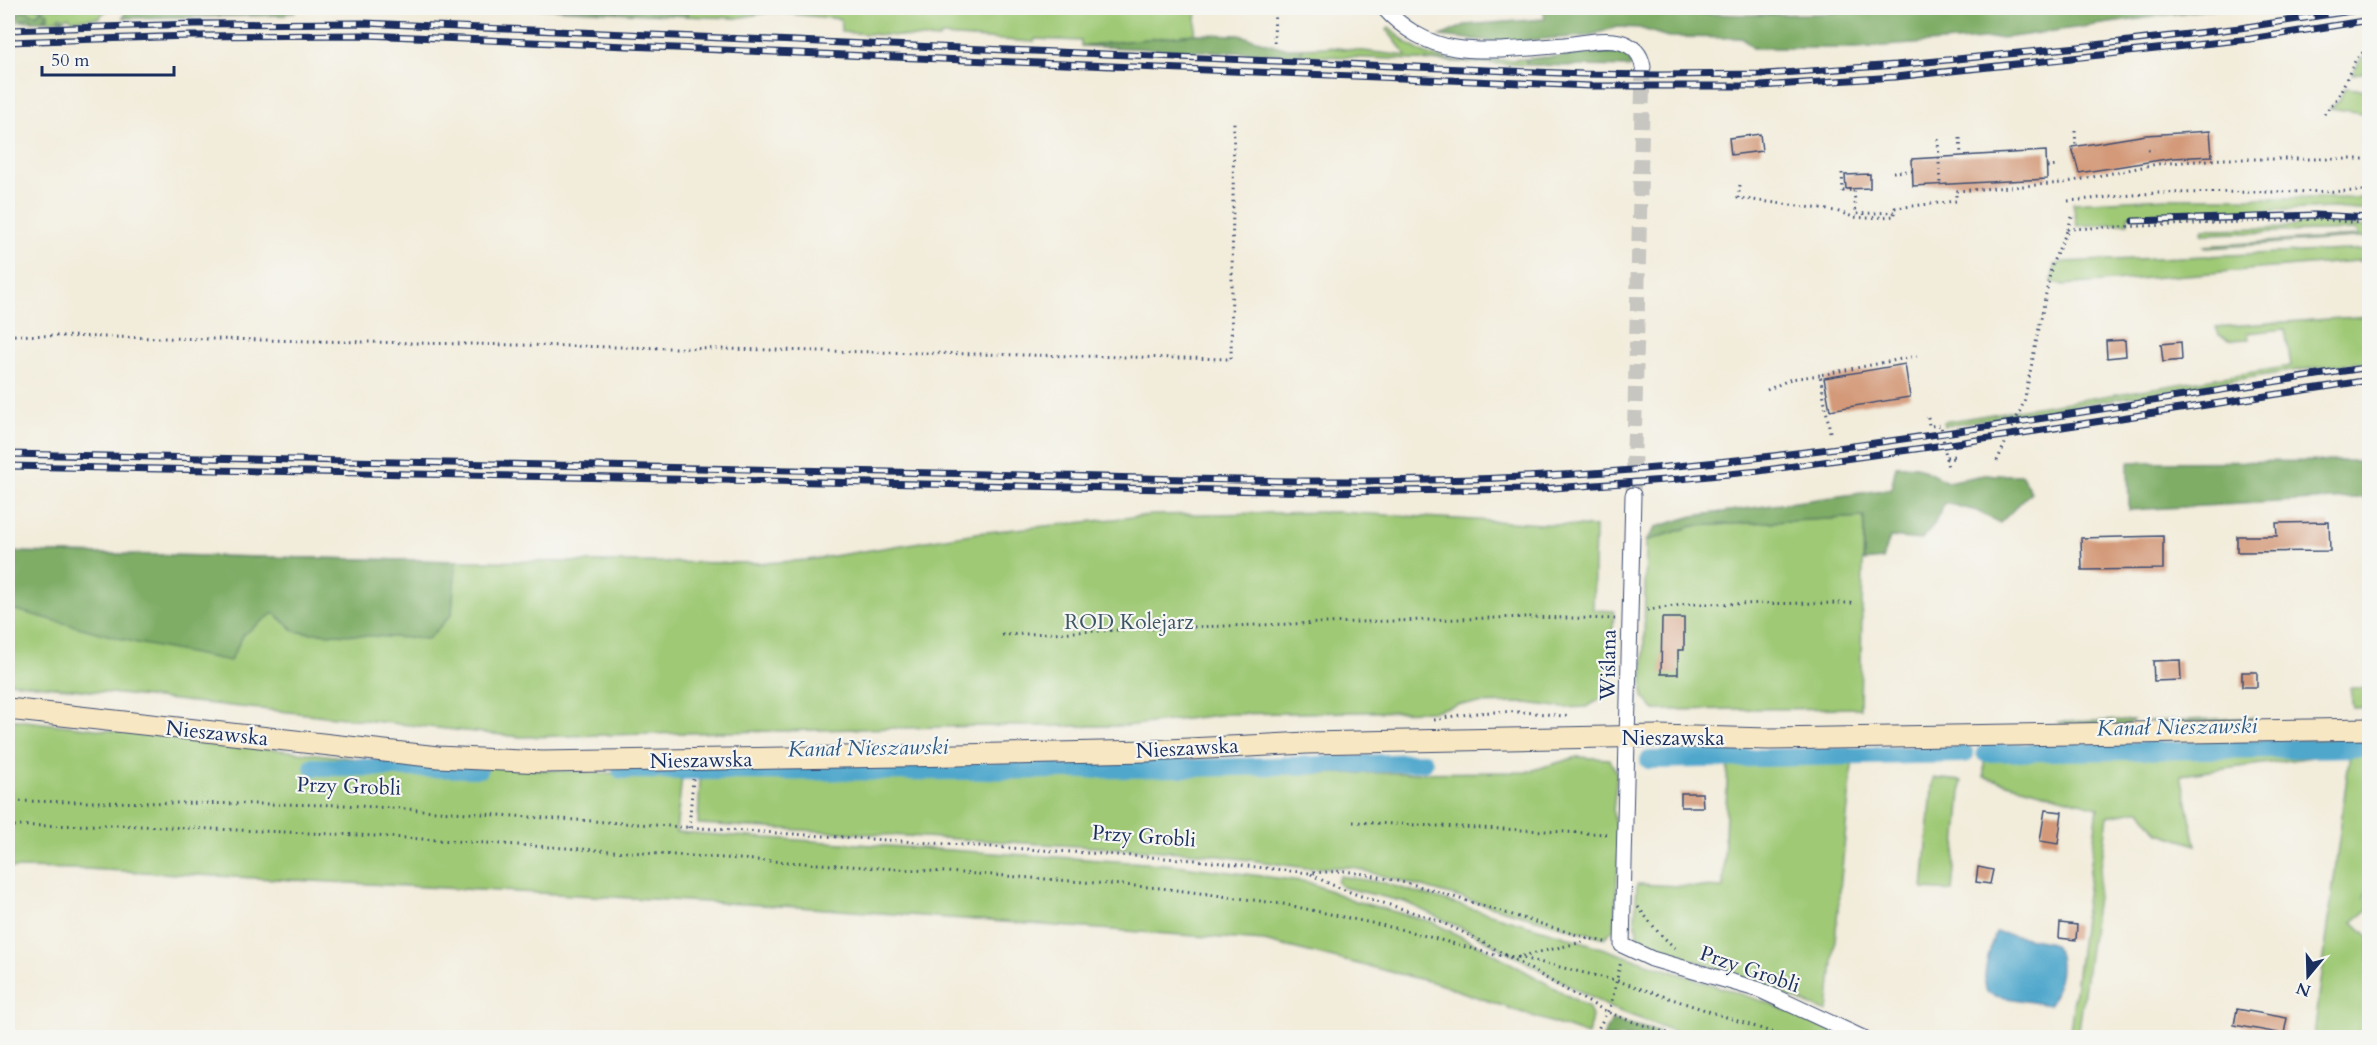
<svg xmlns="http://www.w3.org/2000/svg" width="2377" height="1045" font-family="Cardo,serif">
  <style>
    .green { fill: #9fc975; stroke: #5d7c6a; stroke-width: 1.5 }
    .forest { fill: #7fad66; stroke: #4d6e62; stroke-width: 1.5 }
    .water { fill: #4fa7cc; stroke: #356b95; stroke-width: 1.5 }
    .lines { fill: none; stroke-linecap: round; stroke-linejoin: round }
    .canal { stroke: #4fa7cc; stroke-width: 18 }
    .building { fill: #d39978 }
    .street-tunnel { stroke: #c7c6c1; stroke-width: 15; stroke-dasharray: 15 8; stroke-linecap: butt }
    .street-casing { stroke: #3b4b71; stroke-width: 17 }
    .secondary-casing { stroke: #3b4b71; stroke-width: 23 }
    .path { stroke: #3b4b71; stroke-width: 3; stroke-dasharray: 1.5 4.5; stroke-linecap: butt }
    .street { stroke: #fff; stroke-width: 15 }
    .secondary { stroke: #f8e7c3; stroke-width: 21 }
    .rail-casing { stroke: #1b2f5e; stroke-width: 7 }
    .rail { stroke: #f6f6f2; stroke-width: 4.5; stroke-dasharray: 14; stroke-linecap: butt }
    .labels { text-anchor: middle; stroke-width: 4.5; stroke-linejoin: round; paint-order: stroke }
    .park-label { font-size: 21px; fill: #3c5664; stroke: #f6f6f2 }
    .street-label { font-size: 21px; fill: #1b2f5e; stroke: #f6f6f2 }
    .water-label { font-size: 22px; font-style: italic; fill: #2d5984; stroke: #f6f6f2 }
  </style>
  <rect width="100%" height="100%" fill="#f6f6f2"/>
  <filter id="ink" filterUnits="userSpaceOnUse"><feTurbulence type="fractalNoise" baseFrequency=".0167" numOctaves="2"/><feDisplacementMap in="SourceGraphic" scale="12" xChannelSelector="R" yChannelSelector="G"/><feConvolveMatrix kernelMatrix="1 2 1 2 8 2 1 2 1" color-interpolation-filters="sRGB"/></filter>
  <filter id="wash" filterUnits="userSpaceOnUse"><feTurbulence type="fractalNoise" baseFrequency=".008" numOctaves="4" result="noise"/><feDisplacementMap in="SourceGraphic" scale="24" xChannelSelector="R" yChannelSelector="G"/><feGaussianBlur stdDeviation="1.35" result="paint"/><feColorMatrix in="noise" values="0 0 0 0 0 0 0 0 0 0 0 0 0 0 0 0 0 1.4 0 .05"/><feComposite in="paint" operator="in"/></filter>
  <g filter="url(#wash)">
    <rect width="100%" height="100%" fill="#f2ecda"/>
    <g class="green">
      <polygon points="8,8 111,8 102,14 100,18 72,20 69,17 63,18 60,16 58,18 65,20 43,21 45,16 48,18 40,12 22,20 30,17 32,21 8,22"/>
      <polygon points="690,8 1197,8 1195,34 1081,46 1081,41 1035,39 1034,42 941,36 939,39 841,32 841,19 771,12 736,18 687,16"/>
      <path d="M1389,28C1402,39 1415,51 1432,56C1460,65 1496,60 1526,59V65L1301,55L1303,48L1328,47L1407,56L1387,30Z"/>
      <polygon points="2369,56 2369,72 2352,74 2362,57"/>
      <polygon points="2345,88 2369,90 2369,114 2330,108 2339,100"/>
      <polygon points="2167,198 2369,198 2369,211 2334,208 2128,216 2128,223 2077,226 2073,203"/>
      <polygon points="2310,222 2369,227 2369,237 2206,248 2204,246 2359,236 2356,230 2204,234 2202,232 2203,229 2280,228"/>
      <polygon points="2369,249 2369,260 2064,285 2052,282 2054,265 2064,262"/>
      <polygon points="2369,316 2369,361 2298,370 1944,426 1943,422 2291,366 2285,329 2248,333 2249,339 2229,340 2219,335 2216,327"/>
      <polygon points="1336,512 1595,527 1593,610 1614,611 1609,695 1586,707 1564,708 1527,703 1459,704 1434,711 1227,714 1126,726 981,726 521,737 8,682 8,552 456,561 766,563 808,560 977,533 1153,515"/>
      <polygon points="1864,517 1860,708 1655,710 1643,697 1646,541 1693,526"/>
      <polygon points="2350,688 2364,688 2366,698 2369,698 2369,707 2353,708"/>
      <polygon points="2254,718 2250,721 2151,723 2148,721"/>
      <polygon points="8,719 378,761 682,777 676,832 1175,865 1308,882 1355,901 1432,922 1486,949 1588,1007 1592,1016 1588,1035 1436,983 1264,941 798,907 86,869 8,868"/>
      <polygon points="2133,720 2129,724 2062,725 2058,722"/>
      <polygon points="2369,738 2370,884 2364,898 2369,902 2369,909 2353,922 2369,937 2369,1037 2314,1037 2350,752 2181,775 2196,845 2157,832 2141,810 2108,816 2078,1037 2069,1038 2098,807 1984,777 1984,752 1986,745"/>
      <polygon points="1853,756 1828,1012 1700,962 1653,952 1638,937 1635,921 1637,884 1723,888 1728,759"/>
      <polygon points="1577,757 1609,759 1617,773 1613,811 1619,849 1614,929 1604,938 1351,867 1306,868 1199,853 698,824 700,778 1526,772"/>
      <polygon points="1933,778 1962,781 1952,891 1923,889"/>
      <polygon points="1340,876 1384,883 1562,935 1771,1004 1846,1037 1690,1037 1611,1008 1474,934 1405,902 1342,887 1337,882"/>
    </g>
    <g class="forest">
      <polygon points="141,8 296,8 295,12 289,12 285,15 123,18 127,9 133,11"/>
      <polygon points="532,8 690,8 687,16"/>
      <path d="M1543,8H1670L1673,12C1726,16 1781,15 1835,13V8H1889V10L1913,8H2216L2012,37L1856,48H1753L1742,38L1668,37L1639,28L1617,27L1588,36L1498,42L1441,36L1465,25L1545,19Z"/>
      <polygon points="40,9 48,13 48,18 46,20 45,16 43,21 32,21 30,17 22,20 17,16 18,13 26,11 36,15 40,12"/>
      <polygon points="1195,34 1240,35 1284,48 1303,48 1301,55 1081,46"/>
      <polygon points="1619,51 1629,55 1631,67 1526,65 1526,59"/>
      <polygon points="2369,461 2369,497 2129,510 2128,462"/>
      <polygon points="1896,466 1916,466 1947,482 1984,475 2021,475 2031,492 2000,523 1977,511 1945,503 1934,524 1921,540 1890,537 1883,559 1864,561 1864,517 1693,526 1646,541 1656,527 1693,516 1891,489"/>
      <polygon points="8,552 456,561 452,614 428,639 296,632 274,613 244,634 230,661 137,643 8,608"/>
      <polygon points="1612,1020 1658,1031 1656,1037 1603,1037"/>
    </g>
    <path class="water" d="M1996,932L2052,943C2066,954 2059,992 2049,1005L1995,996L1987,992C1981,978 1990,946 1996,932Z"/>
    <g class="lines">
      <g class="canal">
        <polyline points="1985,753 2370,748"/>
        <polyline points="1649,760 1965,754"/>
        <polyline points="313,767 479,769"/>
        <path d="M621,770C889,774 1156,770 1424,762"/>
      </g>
    </g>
    <g id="blocks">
      <g class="building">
        <polygon points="2210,131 2212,156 2173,158 2079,173 2072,147 2146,135"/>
        <polygon points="1760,134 1762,151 1731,155 1729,138"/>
        <polygon points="2046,151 2047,179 1913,186 1912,159"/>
        <polygon points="1870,174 1870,188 1846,189 1845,175"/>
        <polygon points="2125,340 2126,356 2107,358 2106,341"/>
        <polygon points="2181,342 2182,360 2163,362 2161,344"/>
        <polygon points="1905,364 1910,397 1830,410 1824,378"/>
        <polygon points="2329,522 2330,551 2237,552 2237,536 2277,536 2276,523"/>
        <polygon points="2163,536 2163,569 2082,570 2081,538"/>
        <polygon points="1662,618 1684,618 1684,650 1678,650 1678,674 1661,674"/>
        <polygon points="2180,660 2181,680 2154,681 2153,661"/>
        <rect x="2242" y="672" width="15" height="15"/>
        <polygon points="1681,793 1702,793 1703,807 1681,807"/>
        <polygon points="2045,810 2062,812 2058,844 2040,841"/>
        <polygon points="1978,867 1993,870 1990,884 1976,882"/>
        <polygon points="2060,923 2077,925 2076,940 2059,938"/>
        <polygon points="2237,1009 2287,1018 2284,1034 2234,1025"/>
      </g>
    </g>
  </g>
  <g filter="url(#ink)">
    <use href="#blocks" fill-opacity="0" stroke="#3b4b71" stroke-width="1.5"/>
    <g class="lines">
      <polyline class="street-tunnel" points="1633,495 1643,67"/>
      <defs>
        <g id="street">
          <path d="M1384,8C1402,28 1427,44 1455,48C1491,53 1529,48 1565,45C1582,43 1604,38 1620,42C1634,46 1641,54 1643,67"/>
          <polyline points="1633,495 1622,945 1652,959 1760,990 1863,1038"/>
        </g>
        <polyline id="secondary" points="8,709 438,757 542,762 957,755 1148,751 1307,743 1658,736 1768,739 2370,729"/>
      </defs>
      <use href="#street" class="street-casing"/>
      <use href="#secondary" class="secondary-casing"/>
      <g class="path">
        <polyline points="1434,13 1435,8"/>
        <polyline points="1274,43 1275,8"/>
        <polyline points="2324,114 2338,97 2356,59 2370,46"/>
        <polyline points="2075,131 2076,146"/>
        <polyline points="1960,138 1961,156"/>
        <polyline points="1938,139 1940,184"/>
        <polyline points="2148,150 2154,149"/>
        <polyline points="2047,167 2059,166"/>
        <polyline points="1893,172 1912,171"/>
        <polyline points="1842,173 1843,191 1854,190 1856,214 1894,212"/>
        <polyline points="1740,185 1738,198 1836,211 1853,217 1867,218 1895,216 1895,208 1956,201 1956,191 2063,183 2157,164 2222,159 2370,159"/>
        <polyline points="2068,201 2155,193 2370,191"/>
        <polyline points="2072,217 2068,229 2319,219 2370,224"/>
        <polyline points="8,335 1231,359 1234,121"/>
        <polyline points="1767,390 1791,379 1820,375"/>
        <polyline points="1928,417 1929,426 1941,425 1946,457 1954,456 1955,458 1946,459 1948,467"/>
        <polyline points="1830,432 1820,375 1917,356"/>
        <polyline points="1997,461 2024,402 2052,264 2068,229"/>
        <polyline points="1647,610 1688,604 1854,603"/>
        <polyline points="1002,635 1191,627 1526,617 1615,619"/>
        <path d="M1434,720C1484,709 1520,710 1570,717"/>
        <polyline points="8,801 344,805 1195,860 1309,873 1345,871 1370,875 1415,885 1587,938 1605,942"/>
        <polyline points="1353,822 1608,834"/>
        <polyline points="8,826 116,825 359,835 993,875 1161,888 1283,904 1404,930 1495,955 1518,957 1583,942 1587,938"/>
        <polyline points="689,828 693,779"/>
        <path d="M1311,874C1353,899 1402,905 1447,925C1502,949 1550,983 1604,1010C1628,1022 1656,1028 1681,1038"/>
        <polyline points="1638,907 1658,932 1676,949"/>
        <polyline points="1518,957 1618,981 1789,1038"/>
        <polyline points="1593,1038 1611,1005 1621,961"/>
      </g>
      <use href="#street" class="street"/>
      <use href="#secondary" class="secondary"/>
      <defs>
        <g id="rail">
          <polyline points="8,30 195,24 364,23 1583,74 1657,75 1766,74 1896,65 2078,47 2240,28 2370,8"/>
          <polyline points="8,42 190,36 365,35 1591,86 1761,86 1895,77 2250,39 2370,20"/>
          <polyline points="2133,221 2315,215 2370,218"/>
          <path d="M8,454C317,460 627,467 936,473C1138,477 1341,487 1543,476C1821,461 2095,408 2370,367"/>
          <polyline points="8,466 1323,492 1539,489 1679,479 1759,471 1944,445 2370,380"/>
        </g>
      </defs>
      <use href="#rail" class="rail-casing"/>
      <use href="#rail" class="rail"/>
    </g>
  </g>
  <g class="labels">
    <g class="park-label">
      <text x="1129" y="629">ROD Kolejarz</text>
    </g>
    <g class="street-label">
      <text transform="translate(1608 665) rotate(-89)" y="7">Wiślana</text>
      <text transform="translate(217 733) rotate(6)" y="7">Nieszawska</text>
      <text x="1673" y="745">Nieszawska</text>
      <text transform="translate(1187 748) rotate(-3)" y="7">Nieszawska</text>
      <text transform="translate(701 760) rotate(-1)" y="7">Nieszawska</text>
      <text transform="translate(349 786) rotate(2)" y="7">Przy Grobli</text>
      <text transform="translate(1144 836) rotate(4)" y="7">Przy Grobli</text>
      <text transform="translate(1750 969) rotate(19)" y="7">Przy Grobli</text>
    </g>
    <g class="water-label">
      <text transform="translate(2177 726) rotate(-1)" y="8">Kanał Nieszawski</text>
      <text transform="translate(868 747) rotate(-1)" y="8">Kanał Nieszawski</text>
    </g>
  </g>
  <rect width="2377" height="1045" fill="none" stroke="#f6f6f2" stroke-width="30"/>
  <g transform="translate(2308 976) rotate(199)" stroke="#f6f6f2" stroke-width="4.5" paint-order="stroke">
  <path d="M0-4.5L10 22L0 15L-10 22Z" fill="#1b2f5e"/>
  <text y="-9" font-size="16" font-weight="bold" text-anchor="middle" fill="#1b2f5e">N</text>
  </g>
  <path d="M42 66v9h132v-9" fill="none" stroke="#1b2f5e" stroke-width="3"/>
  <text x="51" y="66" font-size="18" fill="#1b2f5e" stroke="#f6f6f2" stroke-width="4.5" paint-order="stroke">50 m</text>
</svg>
